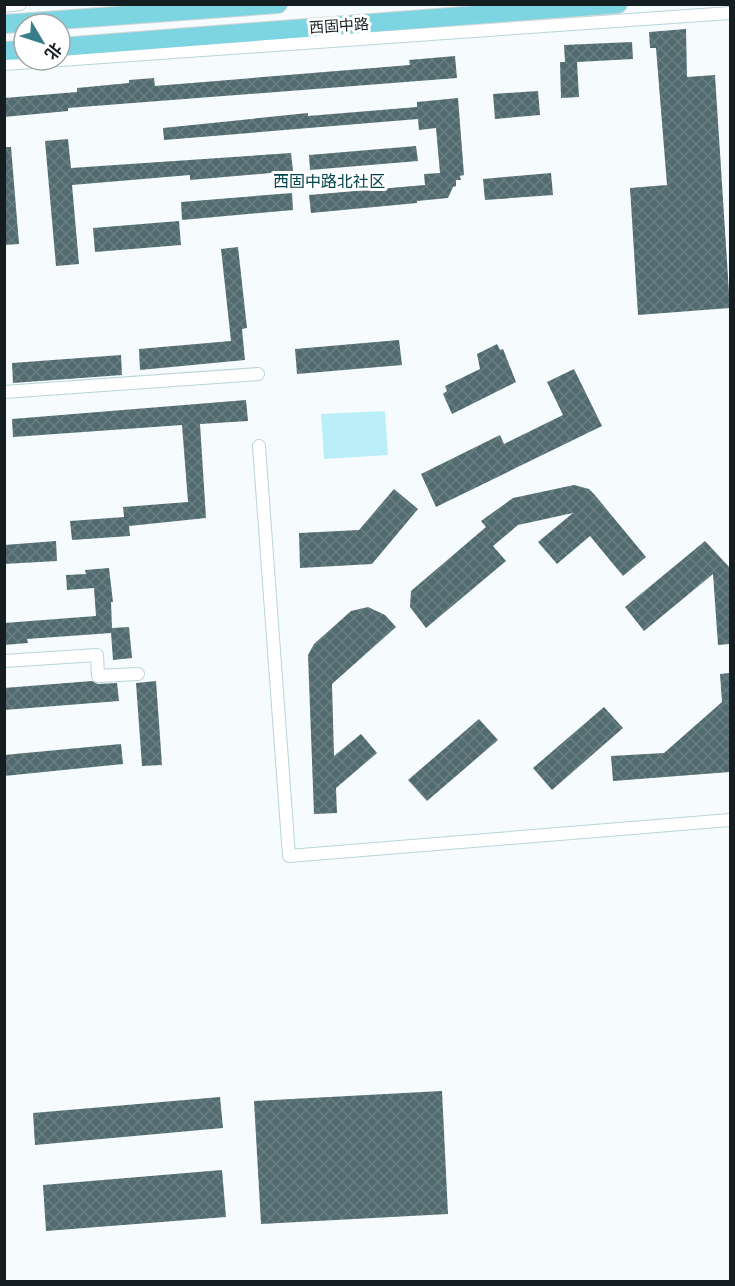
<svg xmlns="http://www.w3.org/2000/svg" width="735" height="1286" font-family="'Work Sans','Noto Sans SC',sans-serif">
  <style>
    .green { fill: #baeffa }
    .building { fill: url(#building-cross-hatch) }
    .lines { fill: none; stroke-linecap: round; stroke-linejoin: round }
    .street-casing { stroke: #b8d5da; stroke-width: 14 }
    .primary-casing { stroke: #d5d6d7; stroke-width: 20 }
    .street { stroke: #fff; stroke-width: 12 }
    .primary { stroke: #7dd5e2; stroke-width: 18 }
    .labels { text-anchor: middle; stroke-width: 6; stroke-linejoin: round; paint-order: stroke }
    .street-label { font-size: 15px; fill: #141e20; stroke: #fff }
    .neighbourhood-label { font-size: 16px; fill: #04444e; stroke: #fff }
  </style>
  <defs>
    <pattern id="building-cross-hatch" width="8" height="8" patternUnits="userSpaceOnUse" patternTransform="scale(1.5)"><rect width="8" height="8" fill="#516b70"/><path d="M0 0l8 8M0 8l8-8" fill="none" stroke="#6b7f83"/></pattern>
  </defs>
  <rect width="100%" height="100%" fill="#f6fcfd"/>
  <polygon class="green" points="385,411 388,455 324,459 321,414"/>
  <g class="building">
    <polygon points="686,29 687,77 715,75 730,308 638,315 630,188 667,185 656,48 650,48 649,32"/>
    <polygon points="632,42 633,59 577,62 579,97 561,98 560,62 565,62 564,45"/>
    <polygon points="455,56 457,78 68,108 68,111 4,117 4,98 77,92 77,88 129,83 129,80 154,78 155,86 410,65 409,60"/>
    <polygon points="538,91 540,115 495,119 493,94"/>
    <polygon points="458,98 464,175 460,176 461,180 456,180 456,186 453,187 448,198 417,201 417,203 311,213 309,195 425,185 424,174 440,173 436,128 419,130 418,119 164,140 163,128 308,113 308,116 417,107 417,102"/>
    <polygon points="68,139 71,168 291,153 293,171 190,180 190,175 72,185 79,264 56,266 45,141"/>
    <polygon points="416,146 418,161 310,170 309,155"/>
    <polygon points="4,147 11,147 19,244 4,245"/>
    <polygon points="551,173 553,195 485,200 483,179"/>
    <polygon points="292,193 293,210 182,220 181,202"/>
    <polygon points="179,221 181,245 95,252 93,228"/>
    <polygon points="238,247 247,328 242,329 245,360 140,370 139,349 231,341 221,249"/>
    <polygon points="399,340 402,365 297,374 295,349"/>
    <polygon points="497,344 500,350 503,349 516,382 452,414 443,394 447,391 445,386 480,369 477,354"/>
    <polygon points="121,355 122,375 13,383 12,363"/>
    <polygon points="574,369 602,426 436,507 421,474 500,435 504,444 563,415 547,382"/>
    <polygon points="246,400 248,421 200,424 206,518 129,526 130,536 72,540 70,521 124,517 123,507 188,502 182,425 13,437 12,419"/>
    <polygon points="574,485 589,489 594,494 646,557 623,576 590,536 557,564 538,542 573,513 518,525 493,546 506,561 426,628 410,607 411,591 486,527 481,521 513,498"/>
    <polygon points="394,489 418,509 372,564 300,568 299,533 359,530"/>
    <polygon points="56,541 57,561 4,564 4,545"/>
    <polygon points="705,541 730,568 730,644 718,645 713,574 644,631 625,607"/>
    <polygon points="109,568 113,602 111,602 112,628 129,627 132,658 113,660 111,633 27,639 28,643 4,645 4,623 96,616 94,588 67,590 66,575 86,574 85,570"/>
    <polygon points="368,607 385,615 396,627 332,684 334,756 361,734 377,753 336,788 337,813 314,814 308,655 314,644 351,611"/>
    <polygon points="730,673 730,772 613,781 611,756 664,753 722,702 720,674"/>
    <polygon points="92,681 98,684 117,683 119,701 4,710 4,688"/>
    <polygon points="156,681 162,765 142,766 136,683"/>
    <polygon points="604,707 623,728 552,790 533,768"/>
    <polygon points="479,719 498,740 427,801 408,780"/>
    <polygon points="121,744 123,764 4,776 4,755"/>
    <polygon points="442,1091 448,1214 261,1224 254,1101"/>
    <polygon points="220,1097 223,1128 35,1145 33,1113"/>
    <polygon points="222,1170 226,1217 46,1231 43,1185"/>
  </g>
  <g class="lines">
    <defs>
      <g id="street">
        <polyline points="4,6 20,4"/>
        <polyline points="4,64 730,13"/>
        <polyline points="4,392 258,374"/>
        <polyline points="259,446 289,856 730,820"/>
        <polyline points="4,661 97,655 98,676 138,674"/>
      </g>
      <g id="primary">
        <polyline points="4,24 278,4"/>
        <polyline points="60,47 618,4"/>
        <polyline points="4,51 24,50"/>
      </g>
    </defs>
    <use href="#street" class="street-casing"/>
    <use href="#primary" class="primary-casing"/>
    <use href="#street" class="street"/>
    <use href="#primary" class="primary"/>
  </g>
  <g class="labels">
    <g class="street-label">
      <text transform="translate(339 26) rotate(-4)" y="5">西固中路</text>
    </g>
    <g class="neighbourhood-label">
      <text x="329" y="187">西固中路北社区</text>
    </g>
  </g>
  <rect width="735" height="1286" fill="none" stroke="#141e20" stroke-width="12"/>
  <g transform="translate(42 42) rotate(129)"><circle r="28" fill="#ffffff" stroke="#a1a5a6" stroke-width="1.5"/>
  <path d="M0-4.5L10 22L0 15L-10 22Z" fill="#387e8a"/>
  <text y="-9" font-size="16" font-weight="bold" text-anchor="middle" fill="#141e20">北</text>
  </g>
</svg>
